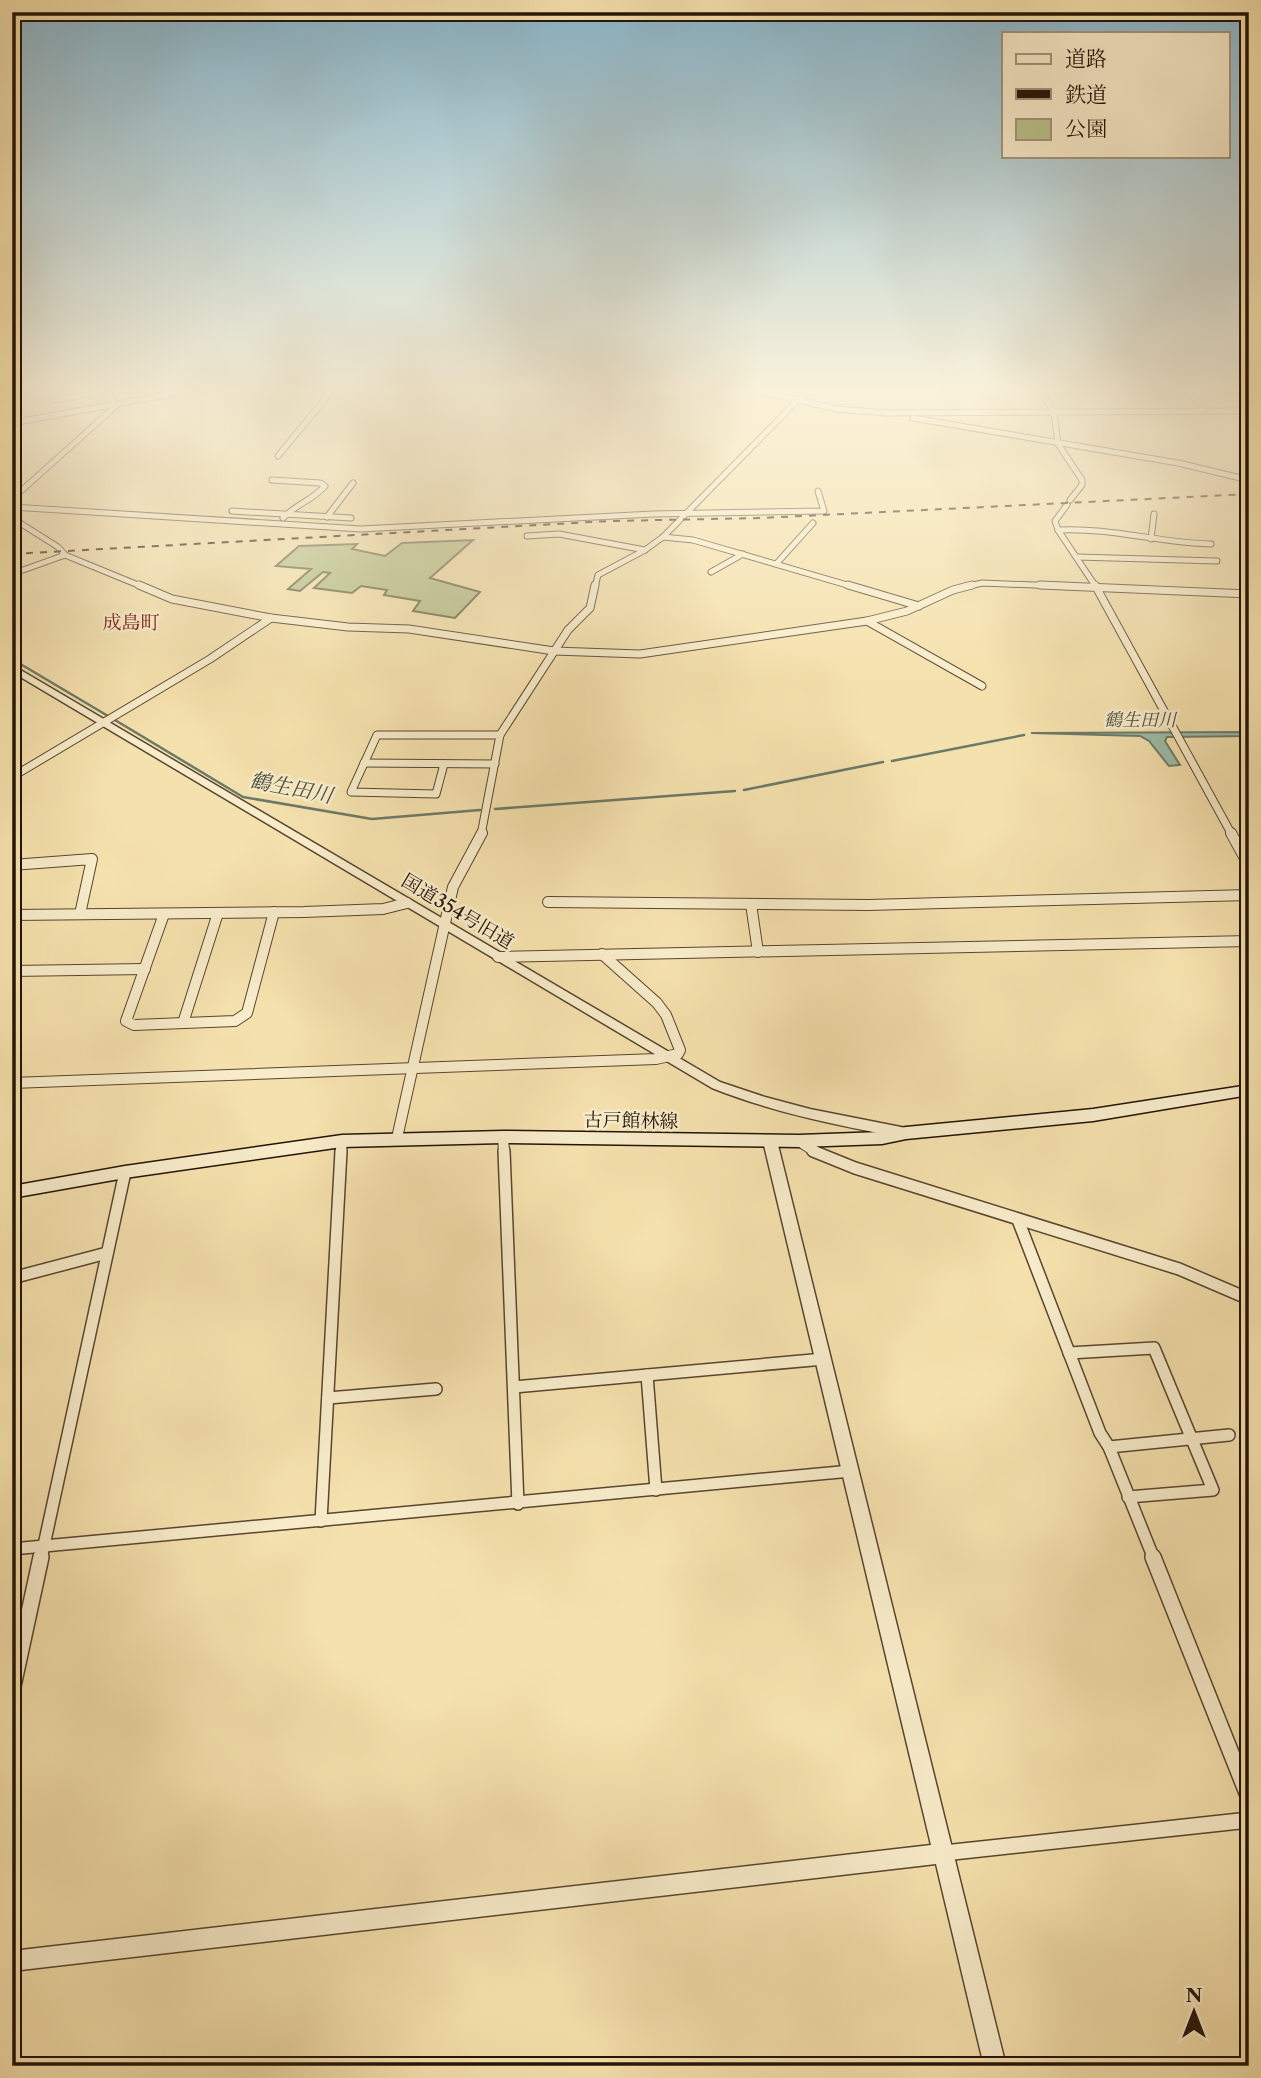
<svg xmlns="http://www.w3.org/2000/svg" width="1261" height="2078" font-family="'Libre Caslon Text','Noto Serif JP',serif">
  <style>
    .green { fill: #b9c38c; stroke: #6e6b4a; stroke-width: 2 }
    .water { fill: #9cbea9; stroke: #6c7a68; stroke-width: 2 }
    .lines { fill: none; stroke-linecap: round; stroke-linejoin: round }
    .stream-far1 { stroke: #6c7a68; stroke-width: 2 }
    .stream { stroke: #6c7a68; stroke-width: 2.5 }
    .minor-far4-casing { stroke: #584630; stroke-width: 7 }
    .minor-far3-casing { stroke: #584630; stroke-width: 9 }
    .minor-far2-casing { stroke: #584630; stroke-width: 12 }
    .minor-far1-casing { stroke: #584630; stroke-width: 14 }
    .minor-casing { stroke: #584630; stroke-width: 18 }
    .tertiary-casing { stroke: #584630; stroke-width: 3 }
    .secondary-casing { stroke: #231307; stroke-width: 3 }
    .minor-far4 { stroke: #f8ecca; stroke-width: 5 }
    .minor-far3 { stroke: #f8ecca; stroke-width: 7 }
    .minor-far2 { stroke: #f8ecca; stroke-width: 10 }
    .minor-far1 { stroke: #f8ecca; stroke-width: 11 }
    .minor { stroke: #f8ecca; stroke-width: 15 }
    .tertiary { fill: #f8ecca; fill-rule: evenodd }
    .secondary { fill: #f8ecca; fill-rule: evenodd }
    .rail { stroke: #231307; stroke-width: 2; stroke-dasharray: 7 7; stroke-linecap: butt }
    .labels { text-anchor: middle; stroke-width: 5; stroke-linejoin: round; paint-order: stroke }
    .far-water-label { font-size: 18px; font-style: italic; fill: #4d4f40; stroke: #f8ecca }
    .far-quarter-label { font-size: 19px; fill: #7a1f14; stroke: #f8ecca }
    .street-label { font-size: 19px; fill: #231307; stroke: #f8ecca }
    .water-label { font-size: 21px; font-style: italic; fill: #4d4f40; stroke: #f8ecca }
  </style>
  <rect width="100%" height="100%" fill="#f5e1ad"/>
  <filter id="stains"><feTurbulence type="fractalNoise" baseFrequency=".00286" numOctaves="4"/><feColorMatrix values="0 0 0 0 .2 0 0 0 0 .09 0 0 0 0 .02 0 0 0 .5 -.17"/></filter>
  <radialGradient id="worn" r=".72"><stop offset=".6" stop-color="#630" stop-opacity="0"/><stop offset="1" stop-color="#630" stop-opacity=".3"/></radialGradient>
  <polygon class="green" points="473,540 430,578 480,592 455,618 413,611 420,601 384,595 387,590 361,586 352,593 314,588 330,573 323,572 300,591 288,589 311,569 276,566 299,546 357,544 352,549 385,556 402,543"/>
  <polygon class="water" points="1249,732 1249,736 1167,737 1165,741 1180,765 1169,766 1149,741 1140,736 1031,733"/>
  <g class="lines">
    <polyline class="stream-far1" points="12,527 15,525"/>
    <g class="stream">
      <polyline points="12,659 108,716"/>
      <polyline points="115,720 243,797 372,819 480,810"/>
      <polyline points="892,761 1024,735"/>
      <polyline points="744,790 883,762"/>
      <polyline points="495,809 735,791"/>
    </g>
    <defs>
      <g id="minor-far4">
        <polyline points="807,393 798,400 837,409 888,413 1249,411"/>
        <polyline points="1042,393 1054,412 1058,444 1082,480 1082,485 1070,500"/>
        <polyline points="1189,393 1205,411"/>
        <polyline points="53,400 96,393"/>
        <polyline points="913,418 1178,463 1249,480"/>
        <polyline points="12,423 177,393"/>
        <polyline points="278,456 330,393"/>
        <path d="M272,480L320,483L325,486C313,500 296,504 283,518"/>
        <polyline points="12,499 117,405 108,393"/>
        <polyline points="1067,505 1055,521 1058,530 1096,587"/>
        <polyline points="12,507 361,529 653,514 824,511 818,491"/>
        <polyline points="232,511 351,518"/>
        <polyline points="327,517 353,483"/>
        <polyline points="12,518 58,547 65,555 143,587"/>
        <path d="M1058,530C1109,527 1160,543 1211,544"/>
        <polyline points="527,536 559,534 645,550"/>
        <polyline points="663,537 798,400 765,393"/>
        <polyline points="1151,539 1154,514"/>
        <polyline points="1077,557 1217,561"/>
        <polyline points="777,563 813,523"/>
        <polyline points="711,572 743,554"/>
        <polyline points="12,574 65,555"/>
        <polyline points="595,587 598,575 645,550 663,537 693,540 854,587"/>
        <polyline points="965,587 982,583 1082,587"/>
      </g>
      <g id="minor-far3">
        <polyline points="139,585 172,599 271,618 348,627 409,629 554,651 640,654 867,621 907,611 953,590 972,585"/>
        <polyline points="848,585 919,606"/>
        <polyline points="1040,585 1249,594"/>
        <polyline points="1095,585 1232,835"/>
        <polyline points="867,621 982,686"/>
        <polyline points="364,763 495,764"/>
        <polyline points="444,764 436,794 351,792 377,735 500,735"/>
        <polyline points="12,777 210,659 271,618"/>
        <polyline points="481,835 500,735 568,630 590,608 595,585"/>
      </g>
      <g id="minor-far2">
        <polyline points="1231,833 1249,866"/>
        <polyline points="12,865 92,859 80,914"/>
        <polyline points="548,902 868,905 1249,895"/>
        <polyline points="751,904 758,952"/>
        <polyline points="164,914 126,1021 134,1025 235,1021 247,1013 274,912"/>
        <polyline points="12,915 304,912 383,909 407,903"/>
        <polyline points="498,957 1249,941"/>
        <polyline points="12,971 145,969"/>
        <polyline points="183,1023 218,913"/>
        <polyline points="12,1083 656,1059 678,1054 680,1050 666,1015 657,1003 602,954"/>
        <polyline points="503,1137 504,1152"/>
        <polyline points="397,1138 453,887 482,833"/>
        <polyline points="799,1141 816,1152"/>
        <polyline points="341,1152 342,1141"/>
      </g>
      <g id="minor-far1">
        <polyline points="504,1151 518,1504"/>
        <polyline points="813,1151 855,1168 1179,1269 1249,1299"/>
        <polyline points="1018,1220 1100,1433 1109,1447 1154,1559"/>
        <polyline points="12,1278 107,1253"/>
        <polyline points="1069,1353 1154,1348 1213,1490 1128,1497"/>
        <polyline points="647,1375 656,1490"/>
        <polyline points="514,1387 824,1359"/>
        <polyline points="328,1398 436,1389"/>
        <polyline points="1109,1447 1229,1435"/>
        <polyline points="321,1521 341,1151"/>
        <polyline points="12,1549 851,1471"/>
        <polyline points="41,1559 125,1172"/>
      </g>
      <g id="minor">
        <polyline points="1153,1557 1249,1798"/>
        <polyline points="12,1691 41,1557"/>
        <polyline points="944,1853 1249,1820"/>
      </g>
      <g id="tertiary">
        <path d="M12,665L720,1082L765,1097L810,1109L906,1128L911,1129L913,1133L911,1137L906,1138C840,1126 775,1113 712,1088L12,672Z"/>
        <polygon points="770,1136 775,1137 777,1141 1006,2066 984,2066 936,1864 12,1971 12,1951 931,1845 763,1141 765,1137"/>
      </g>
      <polygon id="secondary" points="1249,1085 1249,1095 1093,1121 906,1139 882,1144 799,1147 503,1143 342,1147 125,1178 12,1198 12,1186 125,1166 342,1135 503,1131 799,1135 882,1132 906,1127 1093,1109"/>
    </defs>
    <use href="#minor-far4" class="minor-far4-casing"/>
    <use href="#minor-far3" class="minor-far3-casing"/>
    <use href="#minor-far2" class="minor-far2-casing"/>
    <use href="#minor-far1" class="minor-far1-casing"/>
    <use href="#minor" class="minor-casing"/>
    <use href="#tertiary" class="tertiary-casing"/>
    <use href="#secondary" class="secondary-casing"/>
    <use href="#minor-far4" class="minor-far4"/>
    <use href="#minor-far3" class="minor-far3"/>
    <use href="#minor-far2" class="minor-far2"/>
    <use href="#minor-far1" class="minor-far1"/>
    <use href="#minor" class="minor"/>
    <use href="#tertiary" class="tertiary"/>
    <use href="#secondary" class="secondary"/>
    <polyline class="rail" points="12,554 610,521 761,518 1249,494"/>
  </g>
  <linearGradient id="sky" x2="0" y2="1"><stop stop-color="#89b8cf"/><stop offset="0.57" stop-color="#faf2da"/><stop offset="1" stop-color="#faf2da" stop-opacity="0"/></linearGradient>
  <rect width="1261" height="684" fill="url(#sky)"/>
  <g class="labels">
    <g class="far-water-label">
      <text x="1140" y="726">鶴生田川</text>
    </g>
    <g class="far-quarter-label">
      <text x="131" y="629">成島町</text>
    </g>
    <g class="street-label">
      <text transform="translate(458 911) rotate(31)" y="7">国道354号旧道</text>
      <text transform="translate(631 1120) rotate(1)" y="7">古戸館林線</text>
    </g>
    <g class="water-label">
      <text transform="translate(291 788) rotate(11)" y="7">鶴生田川</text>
    </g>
  </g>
  <rect width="1261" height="2078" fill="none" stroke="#f5e1ad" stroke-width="42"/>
  <rect x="14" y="14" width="1233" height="2050" fill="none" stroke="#231307" stroke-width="3.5"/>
  <rect x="21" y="21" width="1219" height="2036" fill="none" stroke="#231307" stroke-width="2"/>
  <rect x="1002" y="32" width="228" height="126" fill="#f8ecca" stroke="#a3957c" stroke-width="2"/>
  <rect x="1016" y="54" width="35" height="10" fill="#f8ecca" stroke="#a3957c" stroke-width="2"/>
  <text x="1065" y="66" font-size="21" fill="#231307">道路</text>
  <rect x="1016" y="89" width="35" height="10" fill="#231307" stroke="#a3957c" stroke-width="2"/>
  <text x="1065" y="102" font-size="21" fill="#231307">鉄道</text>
  <rect x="1016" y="119" width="35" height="21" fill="#b9c38c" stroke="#a3957c" stroke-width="2"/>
  <text x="1065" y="136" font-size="21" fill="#231307">公園</text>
  <g transform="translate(1194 2012)" stroke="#f8ecca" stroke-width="5" paint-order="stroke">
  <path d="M0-5L12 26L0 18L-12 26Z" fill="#231307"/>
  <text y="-10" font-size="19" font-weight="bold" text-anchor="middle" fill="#231307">N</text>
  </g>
  <rect width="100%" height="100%" filter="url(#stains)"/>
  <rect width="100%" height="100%" fill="url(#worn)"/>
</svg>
